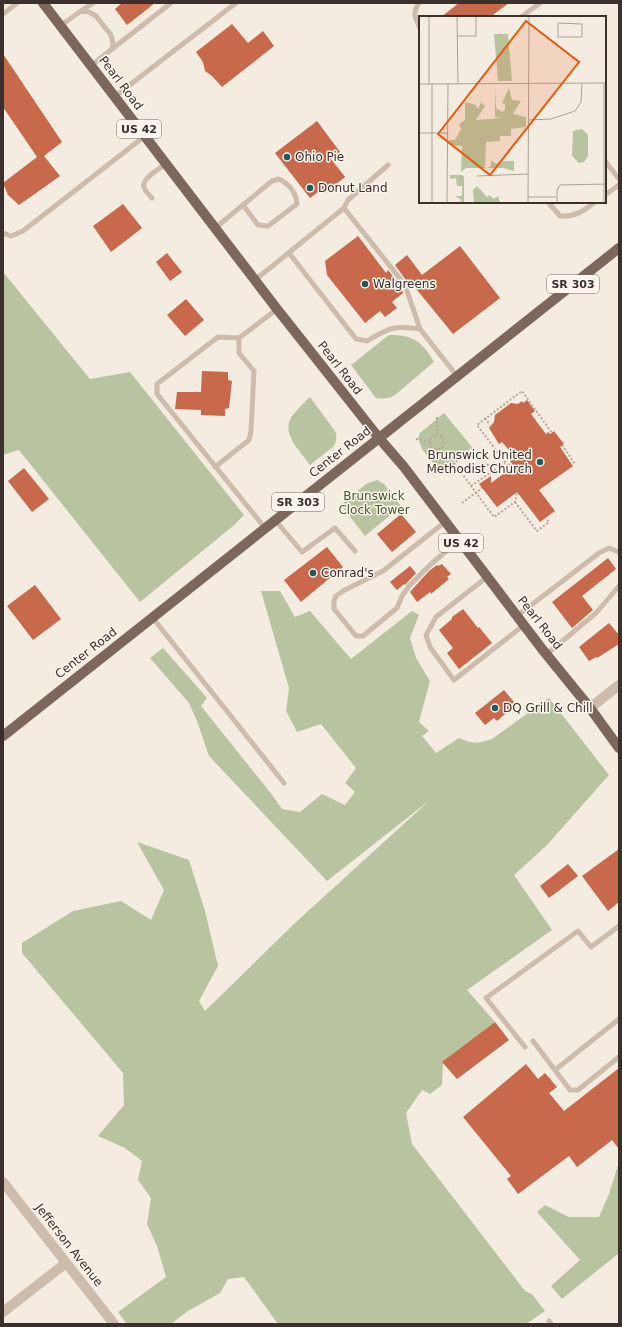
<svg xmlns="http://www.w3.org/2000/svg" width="622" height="1327" font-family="'DejaVu Sans',sans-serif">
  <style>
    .green { fill: #b8c4a0 }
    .building { fill: #c8694b }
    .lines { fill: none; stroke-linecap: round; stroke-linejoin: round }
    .path { stroke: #b9a596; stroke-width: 2; stroke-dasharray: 2 2; stroke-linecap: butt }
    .service { stroke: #cdbbac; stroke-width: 5 }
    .minor { stroke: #cdbbac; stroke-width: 10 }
    .primary { stroke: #7d675c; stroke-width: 10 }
    .poi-dot { fill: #1f5a5e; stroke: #fbf5ee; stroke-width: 1.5 }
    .labels { text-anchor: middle; stroke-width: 3; stroke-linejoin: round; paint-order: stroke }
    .shield { fill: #fbf5ee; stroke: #756b66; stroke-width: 1 }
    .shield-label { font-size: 11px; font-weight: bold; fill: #3b302b }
    .street-label { font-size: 12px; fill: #3b302b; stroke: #fbf5ee }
    .poi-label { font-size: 12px; fill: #3b302b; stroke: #fbf5ee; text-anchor: start }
    .park-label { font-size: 12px; fill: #4a5a2e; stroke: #fbf5ee }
    .inset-road { fill: none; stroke: #aaa098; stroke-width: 1 }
    .view { fill: #e8590c; fill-opacity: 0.15; stroke: #e8590c; stroke-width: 2 }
    .inset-edge { fill: none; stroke: #3b302b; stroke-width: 2 }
  </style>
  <rect width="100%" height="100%" fill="#f4ebe1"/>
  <g class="green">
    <polygon points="3,272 90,379 130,372 244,515 233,526 140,602 19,450 3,455"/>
    <path d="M389,335C413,335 422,341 434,362L395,395C388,399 384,399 376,398L351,365Z"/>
    <path d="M310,397L335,431C337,436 337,440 334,446L310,465C301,452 280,433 292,416C297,409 304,403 310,397Z"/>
    <polygon points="444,413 472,447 440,472 422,449 418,438 420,433"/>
    <polygon points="377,480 384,484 401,506 365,536 341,505 366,484"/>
    <path d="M261,591H280L295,617L310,611L351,659L412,611L419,615L410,638L416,658L430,681L419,722L429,731L422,736L436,753L459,738C472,744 477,744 492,739L549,698L609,775L547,845L514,875L552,930L467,990L495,1022L443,1062L442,1085L430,1094L422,1090L406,1113L412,1144L525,1291L532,1294L545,1311L526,1324H278L244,1277L228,1279L220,1293L188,1311L171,1324H127L118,1312L166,1277L157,1246L147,1224L151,1198L138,1180L142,1161L125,1148L98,1136L124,1105L123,1073L22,953V943L73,911L121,901L151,920L164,890L137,842L189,860L205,911L218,966L199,1001L205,1011L295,923L430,800L327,881L209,756L197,721L189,703L150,658L163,648L207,698L201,706L273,796L282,809L300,812L322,794L345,805L355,792L345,783L356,768L321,724L297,732L286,711L289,688Z"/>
    <polygon points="619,1164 619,1253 562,1299 551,1286 580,1260 537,1212 545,1205 569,1217 599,1217 609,1194 618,1165"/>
  </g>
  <g class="building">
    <polygon points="122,3 155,3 127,25 115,9"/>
    <polygon points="459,3 509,3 490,17 441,17"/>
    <polygon points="232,24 248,43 263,31 274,46 222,87 212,76 205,71 203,62 196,52"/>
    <polygon points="3,54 62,142 44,156 60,176 19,205 8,195 3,183 37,157 3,107"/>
    <polygon points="317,121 340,152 331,159 345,177 325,193 322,189 310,198 275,153"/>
    <polygon points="123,204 142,228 111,252 93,226"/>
    <polygon points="358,236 386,273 388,270 401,287 403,293 392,302 397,308 385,317 380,311 365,323 327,275 325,261"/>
    <polygon points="460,246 500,298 453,334 413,285 410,287 408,283 395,265 407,255 422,275"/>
    <polygon points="167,253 182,272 170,281 156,262"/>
    <polygon points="186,299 204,320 185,336 167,315"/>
    <polygon points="202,371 228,372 228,380 232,381 229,408 225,409 225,416 201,415 201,410 175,409 177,392 201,392"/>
    <polygon points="527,400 535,411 531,414 546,434 548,432 550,434 554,431 564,444 560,447 573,466 539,490 555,511 540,522 517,492 497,507 479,484 491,476 491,483 514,466 510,461 515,457 502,442 499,444 489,428 494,422 495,415 511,403 518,404 522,401 523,403"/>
    <polygon points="24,468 49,499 32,512 8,481"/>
    <polygon points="401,514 416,532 392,552 377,534"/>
    <polygon points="327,547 343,567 301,602 284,580"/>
    <polygon points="608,558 616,569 582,596 593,610 572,628 552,602"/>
    <polygon points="442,564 451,574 447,577 449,579 431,594 430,592 417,602 410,592 429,571 437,565 438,566"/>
    <polygon points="410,566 416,573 405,585 404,584 397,590 390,582"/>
    <polygon points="35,585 61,619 33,640 7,606"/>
    <polygon points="463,609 478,628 479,627 492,643 459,669 447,653 453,648 439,630 452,619 452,617"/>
    <polygon points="609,623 619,635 619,644 597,658 596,657 589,661 579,647"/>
    <polygon points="504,690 514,702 509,707 511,709 497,721 494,718 485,725 475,713"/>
    <polygon points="619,849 619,902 608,911 582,876"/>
    <polygon points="568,864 578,876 549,898 540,886"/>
    <polygon points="495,1022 509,1040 457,1079 442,1062"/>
    <polygon points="526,1064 538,1079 545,1073 557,1087 549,1093 564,1111 619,1068 619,1149 612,1140 577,1167 569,1156 518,1194 507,1179 511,1176 463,1117"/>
  </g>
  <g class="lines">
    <g class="path">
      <polyline points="437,417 437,436"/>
      <polyline points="485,418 490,425"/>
      <circle cx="437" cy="442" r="7"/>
      <polyline points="416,439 431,441"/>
      <polyline points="562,445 575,464"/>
      <polyline points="454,463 494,517 515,502 517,492"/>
      <polyline points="487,464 493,472"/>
      <polyline points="511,464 508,466 477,425 522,391 552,433"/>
      <polyline points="435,467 437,449"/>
      <polyline points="440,474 473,448"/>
      <polyline points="471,486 505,463"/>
      <polyline points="353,494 359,500 366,502"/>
      <circle cx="369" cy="502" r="2.5"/>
      <polyline points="371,502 378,503 392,492"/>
      <polyline points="515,502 537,531 549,522 546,518"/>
      <polyline points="462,503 482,488"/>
    </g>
    <g class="service">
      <path d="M419,3C412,13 415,18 420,28"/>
      <polyline points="81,11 93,3"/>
      <polyline points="3,14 17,3"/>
      <polyline points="521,17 540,3"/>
      <polyline points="60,26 81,11 89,12 96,16 111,35 113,43 112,49 91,66"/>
      <polyline points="112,49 171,3"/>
      <polyline points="114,97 236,3"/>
      <polyline points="605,161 619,179"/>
      <polyline points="605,195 619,185"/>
      <path d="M152,198C149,195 145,191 144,187C141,179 160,168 166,164"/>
      <path d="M548,202L560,216C576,217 583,211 595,202"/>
      <polyline points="344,208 405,285 420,329"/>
      <path d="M215,228L272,181L279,179C289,184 296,192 297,204L268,226L258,225L243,205"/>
      <polyline points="3,233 11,236 23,231 145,136"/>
      <path d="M289,253L356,339L367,341C389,328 393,325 420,329L457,376"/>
      <polyline points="255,280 344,208 348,200 388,165"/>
      <polyline points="215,467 249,440 251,431 254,371 239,353 239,338"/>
      <polyline points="275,520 302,552 335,528 355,551"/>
      <polyline points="445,522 383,571 343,591 336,596 334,601 334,609 356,636 363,636 397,608 402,596 409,586 430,565 459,540"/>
      <polyline points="265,528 157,394 157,384 218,337 239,338 277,309"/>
      <polyline points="487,577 436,617 426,635 430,647 454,680 524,625"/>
      <polyline points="517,616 599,553 609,548 619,552"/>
      <polyline points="152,617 284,783"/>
      <polyline points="547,654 596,613 619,586"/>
      <polyline points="533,1041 570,1090 578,1090 619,1057"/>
      <polyline points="525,1047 486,998 578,931 591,947 619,926"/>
      <polyline points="555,1070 619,1019"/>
      <polyline points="549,1321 551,1324"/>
    </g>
    <g class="minor">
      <polyline points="590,708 619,685"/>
      <polyline points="3,1182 114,1324"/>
      <polyline points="3,1312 66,1263"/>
    </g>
    <g class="primary">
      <polyline points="43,3 277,309 379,438 404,467 542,649 590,708 619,748"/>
      <polyline points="3,736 619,248"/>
    </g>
  </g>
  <g class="poi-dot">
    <circle cx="287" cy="157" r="4"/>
    <circle cx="310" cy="188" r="4"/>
    <circle cx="365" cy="284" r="4"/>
    <circle cx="540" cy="462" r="4"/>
    <circle cx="313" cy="573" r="4"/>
    <circle cx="495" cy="708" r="4"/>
  </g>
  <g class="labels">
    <g class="shield">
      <rect x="117" y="120" width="44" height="18" rx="3"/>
      <rect x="547" y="275" width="52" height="18" rx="3"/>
      <rect x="272" y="493" width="52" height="18" rx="3"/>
      <rect x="439" y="534" width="44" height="18" rx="3"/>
    </g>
    <g class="shield-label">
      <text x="139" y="133">US 42</text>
      <text x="573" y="288">SR 303</text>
      <text x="298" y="506">SR 303</text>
      <text x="461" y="547">US 42</text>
    </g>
    <g class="street-label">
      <text transform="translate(121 83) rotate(53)" y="4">Pearl Road</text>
      <text transform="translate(340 368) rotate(52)" y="4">Pearl Road</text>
      <text transform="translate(340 452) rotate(-38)" y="4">Center Road</text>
      <text transform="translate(540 623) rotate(52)" y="4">Pearl Road</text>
      <text transform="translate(86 653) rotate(-38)" y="4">Center Road</text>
      <text transform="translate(69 1245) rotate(52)" y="4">Jefferson Avenue</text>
    </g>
    <g class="poi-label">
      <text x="295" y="161">Ohio Pie</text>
      <text x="318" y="192">Donut Land</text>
      <text x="373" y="288">Walgreens</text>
      <text x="532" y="459" text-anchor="end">Brunswick United<tspan x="532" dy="14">Methodist Church</tspan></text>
      <text x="321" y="577">Conrad's</text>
      <text x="503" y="712">DQ Grill &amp; Chill</text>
    </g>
    <g class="park-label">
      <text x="374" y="500">Brunswick<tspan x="374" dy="14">Clock Tower</tspan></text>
    </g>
  </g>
  <g transform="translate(419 16)">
    <rect width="187" height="187" fill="#f4ebe1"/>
    <path d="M75,18H89L93,65H79ZM76,71L77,92L83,96L86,94V88L83,87L90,72L93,84L102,85L94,98L107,101V111L92,113V120H81V125L67,126L66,152H47L42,156L43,130L30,129V124H36L42,113L40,108L46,104V86L57,89L59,93L62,86L66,90L57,104L83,102L76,101ZM163,113L169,119V140L165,146L160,147L153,140L154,115ZM72,144L77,148L82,145H95V155L84,152H68L72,150ZM30,159H43L45,161V187H39L43,184L36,180H43V170H38L37,162L32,163ZM58,170L68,181L71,179L74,183L79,180L81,187H55L54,174Z" fill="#b8c4a0"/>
    <path class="inset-road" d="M10,0V68M38,0L39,68M139,7L163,8V21H139ZM38,20H57V0M185,67V187M0,68L187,67M110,104L132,103L156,95L162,86L163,67M0,117H29M58,160L109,158M109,181H137M13,187V68M28,187L29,68M109,187L110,0M138,187V174L141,169L187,168"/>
    <path class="view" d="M107,5L160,46L71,159L19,118Z"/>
    <rect width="187" height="187" class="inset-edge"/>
  </g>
  <rect width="622" height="1327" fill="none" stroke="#3b302b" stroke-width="8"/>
</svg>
